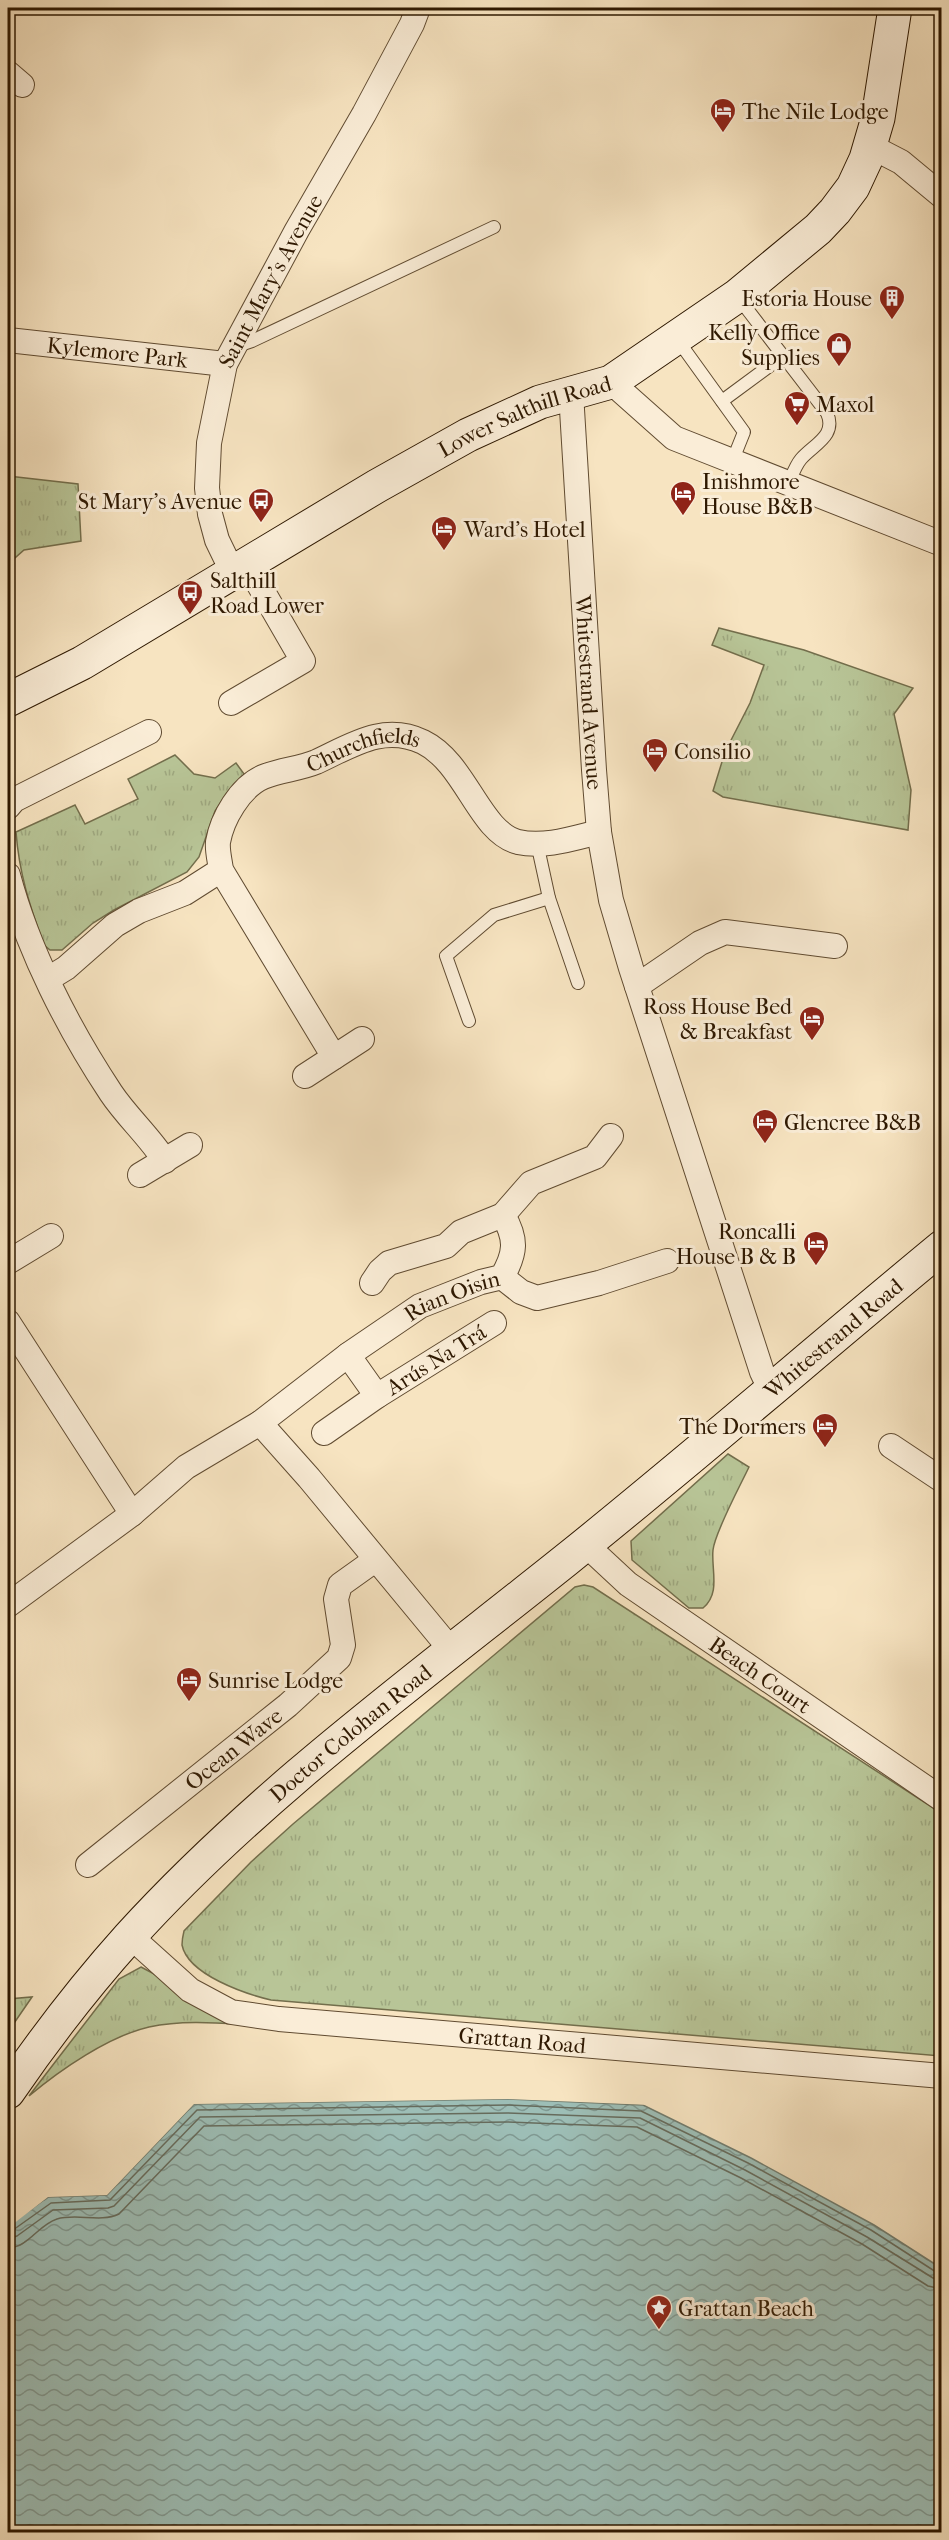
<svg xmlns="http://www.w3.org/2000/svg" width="949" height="2540" font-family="'IM FELL French Canon',serif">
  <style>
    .grass { fill: url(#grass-tufts); stroke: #736e4c; stroke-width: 1.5 }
    .water { fill: url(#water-waves); stroke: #717c6e; stroke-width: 1.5 }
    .pier { fill: #f7e4c1 }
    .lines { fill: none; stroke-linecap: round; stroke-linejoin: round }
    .shore { stroke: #666b5c; stroke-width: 1.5 }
    .service-casing { stroke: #604b31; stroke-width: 14 }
    .minor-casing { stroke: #604b31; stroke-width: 26 }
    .secondary-casing { stroke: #2e1801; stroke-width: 35 }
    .service { stroke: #faedd7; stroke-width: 12 }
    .minor { stroke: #faedd7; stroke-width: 24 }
    .secondary { stroke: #faedd7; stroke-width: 33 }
    .labels { text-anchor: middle; stroke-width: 6; stroke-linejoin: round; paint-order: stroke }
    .poi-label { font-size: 22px; fill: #2e1801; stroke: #faedd7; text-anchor: start }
    .street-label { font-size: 22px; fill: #2e1801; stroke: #faedd7 }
  </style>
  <defs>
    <pattern id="grass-tufts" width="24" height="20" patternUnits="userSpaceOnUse" patternTransform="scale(1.5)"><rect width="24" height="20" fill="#b8c597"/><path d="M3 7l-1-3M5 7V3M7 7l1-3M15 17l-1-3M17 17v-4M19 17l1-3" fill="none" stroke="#9ea880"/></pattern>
    <pattern id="water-waves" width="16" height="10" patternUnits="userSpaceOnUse" patternTransform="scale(1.5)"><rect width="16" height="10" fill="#9dbeb6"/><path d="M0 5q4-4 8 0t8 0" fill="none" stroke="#809992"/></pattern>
  </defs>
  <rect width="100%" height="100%" fill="#f7e4c1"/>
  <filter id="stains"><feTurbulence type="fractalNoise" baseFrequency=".00333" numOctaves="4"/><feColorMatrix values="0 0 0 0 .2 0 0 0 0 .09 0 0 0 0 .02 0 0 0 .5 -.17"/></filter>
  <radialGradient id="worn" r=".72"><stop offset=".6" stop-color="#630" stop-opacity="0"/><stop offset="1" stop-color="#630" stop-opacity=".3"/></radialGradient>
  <g class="grass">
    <polygon points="8,476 78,484 81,541 24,550 8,564"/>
    <polygon points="719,628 804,650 913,688 894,714 911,790 908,830 723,797 713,791 725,752 750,703 764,665 712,645"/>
    <path d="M175,755L194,774L215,778L236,763L247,778L227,793L215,811L199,857L187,872L114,910L93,923L62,950H50L44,945C30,907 19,873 16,832L75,805L85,824L138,799L128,779Z"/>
    <path d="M728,1454L749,1467C740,1486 715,1532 713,1550C711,1570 721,1593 703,1608H689L632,1560L631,1541Z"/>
    <path d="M584,1585L593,1587L941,1813V2056L271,2000C246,1994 188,1975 182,1945C182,1941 183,1935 184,1931L251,1862L293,1824L575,1587Z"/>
    <path d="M141,1967L251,2025C217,2023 183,2020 149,2027C109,2036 60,2070 29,2096L119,1979Z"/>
    <polygon points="32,1997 8,2032 8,1999"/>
  </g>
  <polygon class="water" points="508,2099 643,2105 751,2158 874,2225 941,2268 941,2532 8,2532 8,2226 48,2197 107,2195 194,2104"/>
  <polygon class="pier" points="508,2096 643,2102 651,2105 508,2099 194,2104 107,2195 48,2197 8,2228 8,2223 47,2194 106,2192 193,2101"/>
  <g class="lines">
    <g class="shore">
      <polyline points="8,2231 13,2230 51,2203 110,2200 197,2110 508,2105 641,2111 748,2163 871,2230 936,2272 942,2273"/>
      <polyline points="8,2239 17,2236 53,2210 108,2208 114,2206 200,2117 508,2113 640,2118 745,2170 867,2237 933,2278 942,2280"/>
      <path d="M8,2248C29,2247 38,2225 57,2219C77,2213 100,2223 119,2214L204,2126L508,2122L637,2127L741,2178L862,2244L928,2286L942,2289"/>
    </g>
    <defs>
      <g id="service">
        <path d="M737,296L827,413C837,436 814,444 801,459C795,466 792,476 788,485"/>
        <polyline points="677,339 744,432 732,462"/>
        <polyline points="237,346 252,341 494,227"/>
        <polyline points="722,401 783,356"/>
        <polyline points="537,843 549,898 578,983"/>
        <polyline points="469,1021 446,956 494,915 549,898"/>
      </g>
      <g id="minor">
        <polyline points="8,73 22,85"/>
        <polyline points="870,146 901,162 942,196"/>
        <path id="s1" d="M8,340L225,364"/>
        <polyline points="611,382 674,438 942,544"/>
        <path id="s2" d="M571,393L594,770L599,832L611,900L631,968L762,1372L770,1389"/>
        <path id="s3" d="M233,573L217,540L210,514L207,488L209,443L225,364L297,230L364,114L412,24L418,8"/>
        <polyline points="231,703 303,661 247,564"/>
        <polyline points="8,807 14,800 149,732"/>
        <path d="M8,875C28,950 68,1028 111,1093C127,1117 149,1136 165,1161"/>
        <polyline points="48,979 66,968 115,925 139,911 185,893 221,870"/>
        <polyline points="637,986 700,943 725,932 835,946"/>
        <path id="s4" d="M334,1057L221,870C220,861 217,851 218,842C222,819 240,787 263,777C280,770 299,769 316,762C351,746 383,723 423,742C466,763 479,832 518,842C545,848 574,838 599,832"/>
        <polyline points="305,1076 362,1039"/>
        <polyline points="140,1175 190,1145"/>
        <polyline points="8,1262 51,1236"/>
        <polyline points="502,1277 521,1292 537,1298 599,1283 667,1261"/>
        <polyline points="372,1283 380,1271 389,1263 446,1246 461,1232 503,1215 531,1183 595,1157 611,1136"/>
        <polyline points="8,1322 132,1514"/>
        <polyline points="348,1355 377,1396"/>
        <path id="s5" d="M260,1423L348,1355L420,1306L481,1282L502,1277C516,1253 517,1239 503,1215"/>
        <path id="s6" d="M324,1433L377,1396L494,1323"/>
        <polyline points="891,1446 942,1480"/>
        <path id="s7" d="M585,1544L628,1584L942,1799"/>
        <polyline points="8,1605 132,1514 186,1467 260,1423 309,1478 452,1651"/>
        <path id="s8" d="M88,1865L288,1705L339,1658L343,1645L336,1599L340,1585L375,1560"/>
        <path id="s9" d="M130,1936L190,1990L231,2012L279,2019L942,2076"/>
      </g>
      <g id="secondary">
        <path id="s10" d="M8,700L82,663L377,486L468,435L540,402L611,382L737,296L818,229L835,211L853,187L866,159L878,118L895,8"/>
        <path id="s11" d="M8,2092C45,2038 85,1986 129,1937C258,1795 416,1680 566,1560C693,1458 816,1351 942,1247"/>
      </g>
    </defs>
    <use href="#service" class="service-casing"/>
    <use href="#minor" class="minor-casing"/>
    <use href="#secondary" class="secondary-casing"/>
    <use href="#service" class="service"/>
    <use href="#minor" class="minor"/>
    <use href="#secondary" class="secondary"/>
  </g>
  <defs>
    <symbol id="hotel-pin" viewBox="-11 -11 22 30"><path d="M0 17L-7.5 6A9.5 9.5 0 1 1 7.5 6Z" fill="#8f2418" stroke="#faedd7"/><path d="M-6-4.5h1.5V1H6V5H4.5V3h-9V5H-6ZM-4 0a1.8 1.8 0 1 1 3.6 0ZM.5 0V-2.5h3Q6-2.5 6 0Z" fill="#fff"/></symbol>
    <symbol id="building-pin" viewBox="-11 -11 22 30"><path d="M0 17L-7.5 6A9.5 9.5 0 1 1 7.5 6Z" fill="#8f2418" stroke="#faedd7"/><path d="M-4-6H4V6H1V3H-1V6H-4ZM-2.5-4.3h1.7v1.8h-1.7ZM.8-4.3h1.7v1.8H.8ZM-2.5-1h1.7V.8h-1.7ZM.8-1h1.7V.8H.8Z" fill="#fff"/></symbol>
    <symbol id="shop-pin" viewBox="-11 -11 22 30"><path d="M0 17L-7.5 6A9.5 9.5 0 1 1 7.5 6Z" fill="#8f2418" stroke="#faedd7"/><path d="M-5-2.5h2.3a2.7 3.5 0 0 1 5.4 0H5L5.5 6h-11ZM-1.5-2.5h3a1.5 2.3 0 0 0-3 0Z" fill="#fff"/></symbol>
    <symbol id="supermarket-pin" viewBox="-11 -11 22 30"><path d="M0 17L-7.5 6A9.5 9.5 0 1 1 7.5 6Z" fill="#8f2418" stroke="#faedd7"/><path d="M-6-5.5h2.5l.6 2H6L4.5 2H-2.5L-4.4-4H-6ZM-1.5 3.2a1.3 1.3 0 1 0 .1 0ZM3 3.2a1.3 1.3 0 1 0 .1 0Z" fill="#fff"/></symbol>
    <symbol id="bus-pin" viewBox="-11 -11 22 30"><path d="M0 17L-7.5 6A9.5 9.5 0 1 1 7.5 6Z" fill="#8f2418" stroke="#faedd7"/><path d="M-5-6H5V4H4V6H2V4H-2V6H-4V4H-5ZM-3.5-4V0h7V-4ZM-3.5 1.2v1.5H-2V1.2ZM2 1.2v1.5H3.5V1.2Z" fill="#fff"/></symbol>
    <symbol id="sight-pin" viewBox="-11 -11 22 30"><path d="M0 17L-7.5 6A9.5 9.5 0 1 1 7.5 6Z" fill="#8f2418" stroke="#faedd7"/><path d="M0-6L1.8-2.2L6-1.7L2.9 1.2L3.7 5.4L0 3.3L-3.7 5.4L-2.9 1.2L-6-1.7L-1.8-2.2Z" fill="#fff"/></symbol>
  </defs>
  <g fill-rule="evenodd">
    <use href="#hotel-pin" x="708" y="96" width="30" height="40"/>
    <use href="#building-pin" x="877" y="283" width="30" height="40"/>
    <use href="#shop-pin" x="824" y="330" width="30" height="40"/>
    <use href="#supermarket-pin" x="782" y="389" width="30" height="40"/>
    <use href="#hotel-pin" x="668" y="479" width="30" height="40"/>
    <use href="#bus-pin" x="246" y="486" width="30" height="40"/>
    <use href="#hotel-pin" x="429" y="514" width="30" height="40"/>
    <use href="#bus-pin" x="175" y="578" width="30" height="40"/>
    <use href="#hotel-pin" x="640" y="736" width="30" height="40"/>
    <use href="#hotel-pin" x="797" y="1004" width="30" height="40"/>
    <use href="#hotel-pin" x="750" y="1107" width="30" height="40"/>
    <use href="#hotel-pin" x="801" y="1229" width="30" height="40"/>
    <use href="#hotel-pin" x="810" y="1411" width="30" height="40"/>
    <use href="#hotel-pin" x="174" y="1665" width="30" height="40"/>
    <use href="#sight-pin" x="644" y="2293" width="30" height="40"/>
  </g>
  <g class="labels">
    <g class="poi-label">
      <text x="742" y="119">The Nile Lodge</text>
      <text x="872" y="306" text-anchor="end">Estoria House</text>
      <text x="820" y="340" text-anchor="end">Kelly Office<tspan x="820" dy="25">Supplies</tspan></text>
      <text x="816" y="412">Maxol</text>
      <text x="702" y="489">Inishmore<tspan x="702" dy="25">House B&amp;B</tspan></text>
      <text x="242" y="509" text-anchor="end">St Mary's Avenue</text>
      <text x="464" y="537">Ward's Hotel</text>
      <text x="210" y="588">Salthill<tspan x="210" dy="25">Road Lower</tspan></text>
      <text x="674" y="759">Consilio</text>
      <text x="792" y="1014" text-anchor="end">Ross House Bed<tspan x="792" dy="25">&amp; Breakfast</tspan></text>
      <text x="784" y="1130">Glencree B&amp;B</text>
      <text x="796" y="1239" text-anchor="end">Roncalli<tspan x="796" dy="25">House B &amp; B</tspan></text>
      <text x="806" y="1434" text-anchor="end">The Dormers</text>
      <text x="208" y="1688">Sunrise Lodge</text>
      <text x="678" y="2316">Grattan Beach</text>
    </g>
    <g class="street-label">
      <text dy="8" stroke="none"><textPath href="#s3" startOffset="310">Saint Mary's Avenue</textPath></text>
      <text dy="8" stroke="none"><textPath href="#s1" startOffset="110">Kylemore Park</textPath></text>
      <text dy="8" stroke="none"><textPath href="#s10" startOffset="591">Lower Salthill Road</textPath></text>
      <text dy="8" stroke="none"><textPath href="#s2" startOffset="300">Whitestrand Avenue</textPath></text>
      <text dy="8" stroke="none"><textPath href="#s4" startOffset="434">Churchfields</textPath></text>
      <text dy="8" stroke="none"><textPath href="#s5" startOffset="232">Rian Oisin</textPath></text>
      <text dy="8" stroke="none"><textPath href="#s11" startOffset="1122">Whitestrand Road</textPath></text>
      <text dy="8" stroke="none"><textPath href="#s6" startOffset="134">Arús Na Trá</textPath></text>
      <text dy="8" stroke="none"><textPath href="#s7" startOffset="219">Beach Court</textPath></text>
      <text dy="8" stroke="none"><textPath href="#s11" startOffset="498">Doctor Colohan Road</textPath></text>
      <text dy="8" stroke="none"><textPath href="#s8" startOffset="186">Ocean Wave</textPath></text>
      <text dy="8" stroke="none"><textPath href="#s9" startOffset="420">Grattan Road</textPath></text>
    </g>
  </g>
  <rect width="949" height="2540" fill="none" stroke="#f7e4c1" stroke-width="30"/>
  <rect x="9" y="9" width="931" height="2522" fill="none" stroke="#2e1801" stroke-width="3"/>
  <rect x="15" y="15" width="919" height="2510" fill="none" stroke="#2e1801" stroke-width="1.5"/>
  <rect width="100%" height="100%" filter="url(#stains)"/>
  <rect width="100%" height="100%" fill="url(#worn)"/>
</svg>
